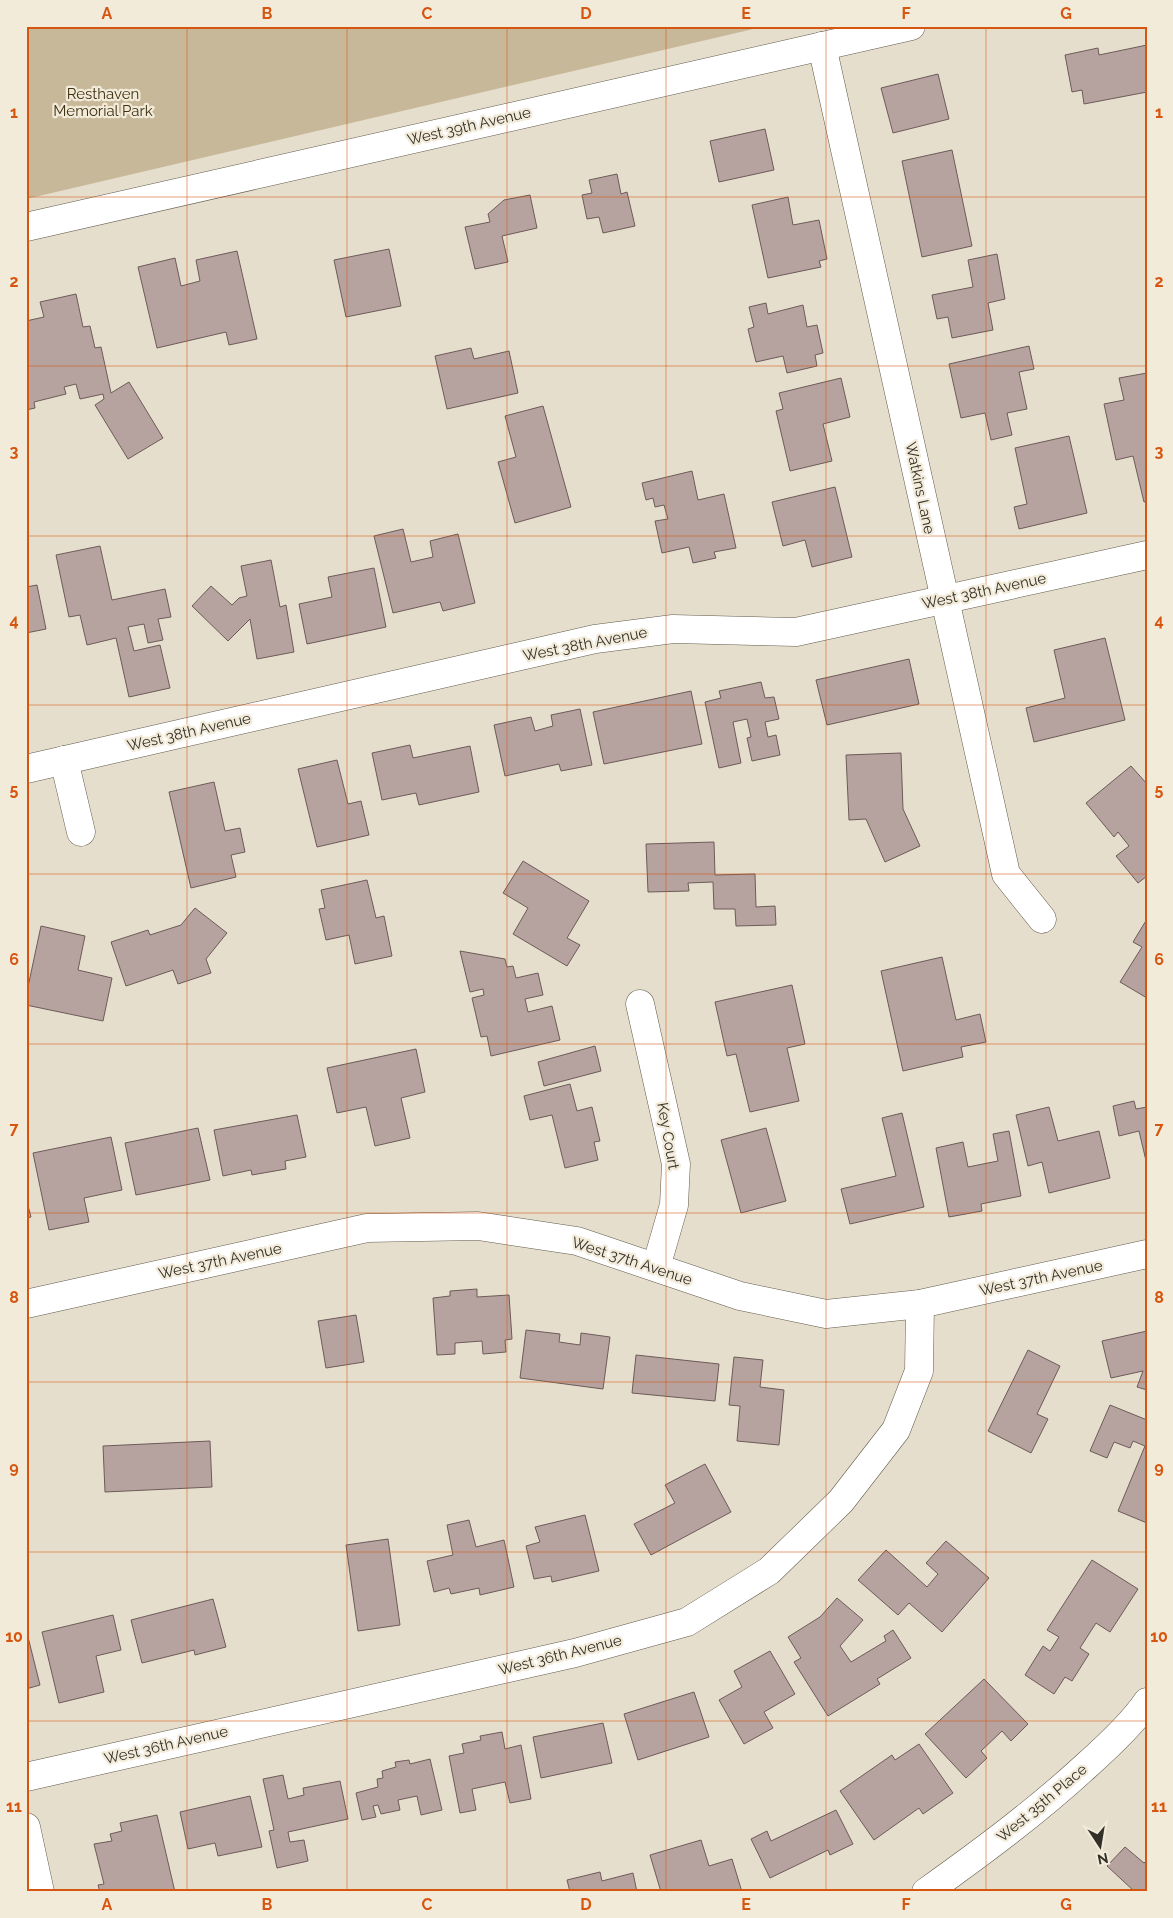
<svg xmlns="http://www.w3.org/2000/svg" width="1173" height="1918" font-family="Raleway,sans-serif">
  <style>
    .green { fill: #c7b899 }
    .building { fill: #b6a29f; stroke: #6d5b59 }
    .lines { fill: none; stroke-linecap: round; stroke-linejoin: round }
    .minor-casing { stroke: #625b4c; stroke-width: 29 }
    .tertiary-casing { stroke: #625b4c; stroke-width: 29 }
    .minor { stroke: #fff; stroke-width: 28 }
    .tertiary { stroke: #fff; stroke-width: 28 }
    .grid { fill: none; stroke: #d6550f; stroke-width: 1; stroke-opacity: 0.55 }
    .labels { text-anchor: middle; stroke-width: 4.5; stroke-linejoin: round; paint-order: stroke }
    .park-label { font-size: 15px; fill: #3e3110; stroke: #f3ebda }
    .street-label { font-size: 15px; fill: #333029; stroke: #f3ebda }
    .neatline { fill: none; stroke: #d6550f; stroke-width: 2 }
    .grid-label { font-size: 16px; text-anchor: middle; font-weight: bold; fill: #d6550f }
  </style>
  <rect width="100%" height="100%" fill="#e6decd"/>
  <polygon class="green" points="26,26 766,26 26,199"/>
  <g class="building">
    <polygon points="1147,45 1147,92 1084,104 1082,90 1072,92 1065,55 1098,48 1099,55"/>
    <polygon points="938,74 949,119 893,133 881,88"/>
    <polygon points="765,129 774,170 719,182 710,141"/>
    <polygon points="952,150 972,246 922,257 902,161"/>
    <polygon points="617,174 621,194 627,192 635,226 603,233 599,217 587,219 582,195 592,193 589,180"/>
    <polygon points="530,195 537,228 502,236 508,262 475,269 465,227 490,222 488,214 504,200"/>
    <polygon points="788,197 793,225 819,220 827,259 819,261 821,267 768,278 752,205"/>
    <polygon points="389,249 401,306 346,317 334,260"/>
    <polygon points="237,251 257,339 229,345 226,332 157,348 138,267 175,258 181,286 200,281 196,260"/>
    <polygon points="997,254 1005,299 988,303 993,330 952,338 948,317 937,319 932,295 973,287 968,260"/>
    <polygon points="76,294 83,327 90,326 95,348 101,347 111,393 129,382 163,438 128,459 95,405 104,399 103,394 80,399 76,384 64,387 66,394 34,402 35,408 26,410 26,321 44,317 40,302"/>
    <polygon points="766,303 768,314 803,305 807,327 817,325 823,353 815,355 817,366 787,373 783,356 756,362 748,329 754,327 749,307"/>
    <polygon points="1029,346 1034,369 1019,372 1027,409 1007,413 1012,435 991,440 985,413 961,418 949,364"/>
    <polygon points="471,348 474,359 509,351 518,393 447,409 435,356"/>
    <polygon points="1147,373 1147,501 1144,502 1133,456 1116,460 1104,404 1124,400 1119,378"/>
    <polygon points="841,378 850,417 823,424 832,461 790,471 776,411 783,409 779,393"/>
    <polygon points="543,406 571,507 515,523 498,462 516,457 505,416"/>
    <polygon points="1069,436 1087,513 1019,529 1014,507 1027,504 1015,448"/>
    <polygon points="692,471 698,500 724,494 736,548 714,552 716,558 693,563 689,547 662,553 655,521 668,519 664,505 655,507 653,498 646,500 642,483"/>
    <polygon points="835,487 852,557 812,567 805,540 783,546 772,502"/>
    <polygon points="403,529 411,562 433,557 430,541 458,534 475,603 443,611 440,602 393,613 374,536"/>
    <polygon points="100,546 112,600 165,589 171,617 158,619 163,640 148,643 144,624 128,627 134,651 160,645 170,688 129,697 116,638 87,645 80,615 69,617 56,555"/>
    <polygon points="271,560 280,607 286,605 294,652 257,659 250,619 228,641 192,606 211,586 232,605 239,598 247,596 241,566"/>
    <polygon points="374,568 386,627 307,644 299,604 332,597 328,577"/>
    <polygon points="37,585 46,629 26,633 26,587"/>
    <polygon points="1105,638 1125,720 1034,742 1026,708 1065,698 1054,650"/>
    <polygon points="909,659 919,704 827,725 816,680"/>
    <polygon points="761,682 765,698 774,697 779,719 765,722 768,737 776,735 780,755 752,761 747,738 751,737 747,719 733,722 741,763 719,768 705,702 721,698 719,691"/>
    <polygon points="691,691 702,744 604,764 593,712"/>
    <polygon points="580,709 592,765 561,771 559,764 505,776 494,725 531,717 535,731 553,726 551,715"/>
    <polygon points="410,745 413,758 470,746 479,792 419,805 416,793 382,800 372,753"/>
    <polygon points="901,753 903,809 920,846 885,862 866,819 849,820 846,755"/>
    <polygon points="337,760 348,804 361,801 369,835 317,847 298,769"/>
    <polygon points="1131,766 1147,784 1147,876 1138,883 1116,856 1129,846 1118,832 1114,837 1086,803"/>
    <polygon points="214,782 225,831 240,828 245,852 231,855 236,877 191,888 169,792"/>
    <polygon points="714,842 715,875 755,874 756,907 775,906 776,925 736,926 735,909 714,909 713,882 688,883 689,891 648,892 646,844"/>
    <polygon points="523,861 589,901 567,938 580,945 567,966 513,934 528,908 503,893"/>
    <polygon points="367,880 376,918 384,916 392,956 355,964 349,935 326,940 319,909 325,908 321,890"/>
    <polygon points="195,908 227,933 206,959 211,973 178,984 173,970 126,986 111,942 148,930 150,935 181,925"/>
    <polygon points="1147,919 1147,998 1120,982 1142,947 1133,942"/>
    <polygon points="41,926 85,936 78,970 112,978 103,1021 26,1005 26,996"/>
    <polygon points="460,951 505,959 507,967 513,966 516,978 538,973 543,995 525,999 528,1012 552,1006 560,1040 491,1056 487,1036 481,1037 472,998 484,995 483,989 470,992"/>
    <polygon points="942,957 956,1020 980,1014 986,1042 961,1047 963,1057 903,1071 881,971"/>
    <polygon points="792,985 805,1044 787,1048 799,1101 750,1112 736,1054 727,1056 715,1002"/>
    <polygon points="595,1046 601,1071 544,1086 538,1062"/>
    <polygon points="416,1049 425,1092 401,1098 410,1138 375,1146 366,1107 337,1113 327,1068"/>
    <polygon points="570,1084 577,1111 592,1107 600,1141 594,1142 598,1160 565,1168 552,1115 530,1120 524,1096"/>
    <polygon points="1134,1101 1136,1109 1147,1107 1147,1165 1139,1131 1119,1136 1113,1106"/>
    <polygon points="1049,1107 1058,1141 1099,1131 1110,1178 1049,1193 1042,1162 1028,1166 1016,1115"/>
    <polygon points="902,1113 924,1207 850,1224 841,1189 896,1176 882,1118"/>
    <polygon points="297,1115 306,1157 285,1161 286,1169 252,1175 251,1170 223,1176 214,1130"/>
    <polygon points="198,1128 210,1180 136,1195 125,1143"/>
    <polygon points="766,1128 786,1201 741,1213 721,1140"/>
    <polygon points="1009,1131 1021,1196 981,1204 982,1211 949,1217 936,1148 963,1142 968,1167 998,1161 993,1134"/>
    <polygon points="111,1137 122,1190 84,1198 89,1222 49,1230 33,1153"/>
    <polygon points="26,1198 31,1217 26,1218"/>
    <polygon points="477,1289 477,1297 509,1295 512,1339 505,1340 506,1352 483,1354 482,1341 455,1343 455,1354 437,1355 433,1298 450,1296 450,1291"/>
    <polygon points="356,1315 364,1362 326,1368 318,1321"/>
    <polygon points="526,1330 560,1334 559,1342 580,1345 581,1333 610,1337 603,1389 520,1378"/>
    <polygon points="1147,1331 1147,1390 1137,1387 1143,1371 1111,1378 1102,1341"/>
    <polygon points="1028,1350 1060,1366 1037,1414 1048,1419 1031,1453 988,1431"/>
    <polygon points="636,1355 719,1364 715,1401 632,1393"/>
    <polygon points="734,1357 763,1360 760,1387 784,1390 779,1445 737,1441 740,1406 729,1405"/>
    <polygon points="1110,1405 1147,1420 1147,1523 1118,1511 1145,1446 1133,1441 1130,1448 1114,1442 1107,1458 1090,1451"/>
    <polygon points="210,1441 212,1487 105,1492 103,1446"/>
    <polygon points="705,1464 731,1512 651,1555 634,1524 675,1503 665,1485"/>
    <polygon points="585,1515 599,1571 552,1582 551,1576 534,1579 526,1546 540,1542 535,1527"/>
    <polygon points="469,1520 476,1547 504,1540 514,1587 480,1595 479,1588 451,1594 449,1588 434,1592 427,1561 453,1555 447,1525"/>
    <polygon points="388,1539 400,1625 358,1631 346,1545"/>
    <polygon points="946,1541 989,1578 942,1632 909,1603 898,1615 858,1580 886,1550 927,1587 938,1574 926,1563"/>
    <polygon points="1092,1560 1138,1589 1110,1632 1096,1623 1080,1648 1089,1654 1072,1681 1065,1677 1054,1694 1025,1675 1043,1646 1050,1651 1059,1637 1047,1630"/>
    <polygon points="837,1598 863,1620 840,1646 851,1662 886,1641 884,1636 893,1630 911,1658 877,1679 880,1684 828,1716 794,1662 801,1658 788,1637 820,1617"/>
    <polygon points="213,1599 226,1647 195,1655 194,1650 142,1663 131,1620"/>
    <polygon points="113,1615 121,1650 96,1656 104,1692 59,1703 42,1632"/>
    <polygon points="26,1629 40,1685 26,1689"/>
    <polygon points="770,1651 795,1694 764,1712 773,1728 744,1744 719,1700 742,1687 734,1671"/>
    <polygon points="984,1679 1028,1724 1011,1741 1002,1731 981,1751 987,1758 966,1778 925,1734"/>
    <polygon points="694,1692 709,1737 638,1760 624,1714"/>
    <polygon points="603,1723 612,1763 541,1778 533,1737"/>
    <polygon points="502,1732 505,1749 521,1745 531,1799 510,1803 505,1782 472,1789 476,1810 460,1813 449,1756 464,1753 462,1744 481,1740 480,1736"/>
    <polygon points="919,1744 953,1793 923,1814 919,1808 874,1840 840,1791 892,1755 895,1760"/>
    <polygon points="430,1759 442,1810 421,1815 417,1796 398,1800 400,1810 381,1814 378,1805 373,1806 376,1817 362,1820 356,1793 378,1787 377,1779 383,1778 382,1771 396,1767 395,1762 409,1760 410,1764"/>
    <polygon points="283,1775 288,1799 304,1795 303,1788 340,1781 348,1819 288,1832 290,1842 304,1840 308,1861 277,1868 269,1831 274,1830 263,1779"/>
    <polygon points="250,1796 262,1847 218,1856 215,1843 188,1849 180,1812"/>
    <polygon points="836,1810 853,1844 830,1855 828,1850 770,1878 751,1839 767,1831 771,1841"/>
    <polygon points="157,1815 175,1892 100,1892 98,1885 104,1884 94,1844 112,1841 110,1834 122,1831 120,1823"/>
    <polygon points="701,1840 709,1866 732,1859 742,1892 661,1892 650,1855"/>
    <polygon points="1125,1847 1144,1863 1147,1860 1147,1892 1135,1892 1107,1866"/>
    <polygon points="600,1872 602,1881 633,1873 637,1892 570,1892 567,1880"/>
  </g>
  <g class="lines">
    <defs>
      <g id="minor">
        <polyline points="822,46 1006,874 1042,919"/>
        <polyline points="64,760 81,832"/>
        <polyline points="26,769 595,639 673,629 796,632 1147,555"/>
        <polyline points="640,1004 676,1164 674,1205 656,1267"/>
        <polyline points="26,1304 367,1228 478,1226 577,1241 740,1296 826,1314 920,1304 1147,1254"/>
        <polyline points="26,1777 575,1653 687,1622 769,1571 841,1501 896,1430 919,1371 920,1304"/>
        <polyline points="26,1827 40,1892"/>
        <path d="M926,1892C982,1852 1036,1812 1086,1766C1105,1749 1133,1723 1147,1702"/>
      </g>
      <polyline id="tertiary" points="26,227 911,26"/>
    </defs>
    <use href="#minor" class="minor-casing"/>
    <use href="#tertiary" class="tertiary-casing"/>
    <use href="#minor" class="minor"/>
    <use href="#tertiary" class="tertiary"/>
  </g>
  <path class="grid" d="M187,26V1892M347,26V1892M507,26V1892M666,26V1892M826,26V1892M986,26V1892M26,197H1147M26,366H1147M26,536H1147M26,705H1147M26,874H1147M26,1044H1147M26,1213H1147M26,1382H1147M26,1552H1147M26,1721H1147"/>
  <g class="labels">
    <g class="park-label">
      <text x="103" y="99">Resthaven<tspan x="103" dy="17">Memorial Park</tspan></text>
    </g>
    <g class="street-label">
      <text transform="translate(469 126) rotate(-13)" y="5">West 39th Avenue</text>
      <text transform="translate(920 488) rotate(78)" y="5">Watkins Lane</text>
      <text transform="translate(984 591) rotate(-12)" y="5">West 38th Avenue</text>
      <text transform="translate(585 644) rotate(-11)" y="5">West 38th Avenue</text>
      <text transform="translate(189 732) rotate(-13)" y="5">West 38th Avenue</text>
      <text transform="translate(668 1136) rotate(80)" y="5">Key Court</text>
      <text transform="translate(220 1261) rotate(-12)" y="5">West 37th Avenue</text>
      <text transform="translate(632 1261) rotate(18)" y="5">West 37th Avenue</text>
      <text transform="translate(1041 1278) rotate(-12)" y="5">West 37th Avenue</text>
      <text transform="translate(560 1655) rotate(-14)" y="5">West 36th Avenue</text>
      <text transform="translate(166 1745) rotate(-13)" y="5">West 36th Avenue</text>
      <text transform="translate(1042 1803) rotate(-40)" y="5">West 35th Place</text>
    </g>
  </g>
  <rect width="1173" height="1918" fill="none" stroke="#f3ebda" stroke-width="55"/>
  <g transform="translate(1100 1846) rotate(168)" stroke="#f3ebda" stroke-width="4" paint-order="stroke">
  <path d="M0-4L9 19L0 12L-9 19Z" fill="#333029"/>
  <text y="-8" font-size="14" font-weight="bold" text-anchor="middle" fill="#333029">N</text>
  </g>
  <rect x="28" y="28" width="1118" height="1862" class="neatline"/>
  <g class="grid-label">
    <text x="107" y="19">A</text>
    <text x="267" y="19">B</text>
    <text x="427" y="19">C</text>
    <text x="586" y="19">D</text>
    <text x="746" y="19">E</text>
    <text x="906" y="19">F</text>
    <text x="1066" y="19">G</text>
    <text x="14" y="118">1</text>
    <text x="1159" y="118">1</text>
    <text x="14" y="287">2</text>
    <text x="1159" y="287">2</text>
    <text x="14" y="457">3</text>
    <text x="1159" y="457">3</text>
    <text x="14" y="626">4</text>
    <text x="1159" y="626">4</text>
    <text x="14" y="795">5</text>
    <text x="1159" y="795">5</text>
    <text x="14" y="965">6</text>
    <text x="1159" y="965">6</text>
    <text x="14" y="1134">7</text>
    <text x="1159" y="1134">7</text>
    <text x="14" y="1303">8</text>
    <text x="1159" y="1303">8</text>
    <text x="14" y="1473">9</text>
    <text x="1159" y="1473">9</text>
    <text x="14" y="1642">10</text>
    <text x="1159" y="1642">10</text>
    <text x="14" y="1812">11</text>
    <text x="1159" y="1812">11</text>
    <text x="107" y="1910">A</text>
    <text x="267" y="1910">B</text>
    <text x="427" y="1910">C</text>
    <text x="586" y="1910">D</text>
    <text x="746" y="1910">E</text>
    <text x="906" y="1910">F</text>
    <text x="1066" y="1910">G</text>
  </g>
</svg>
